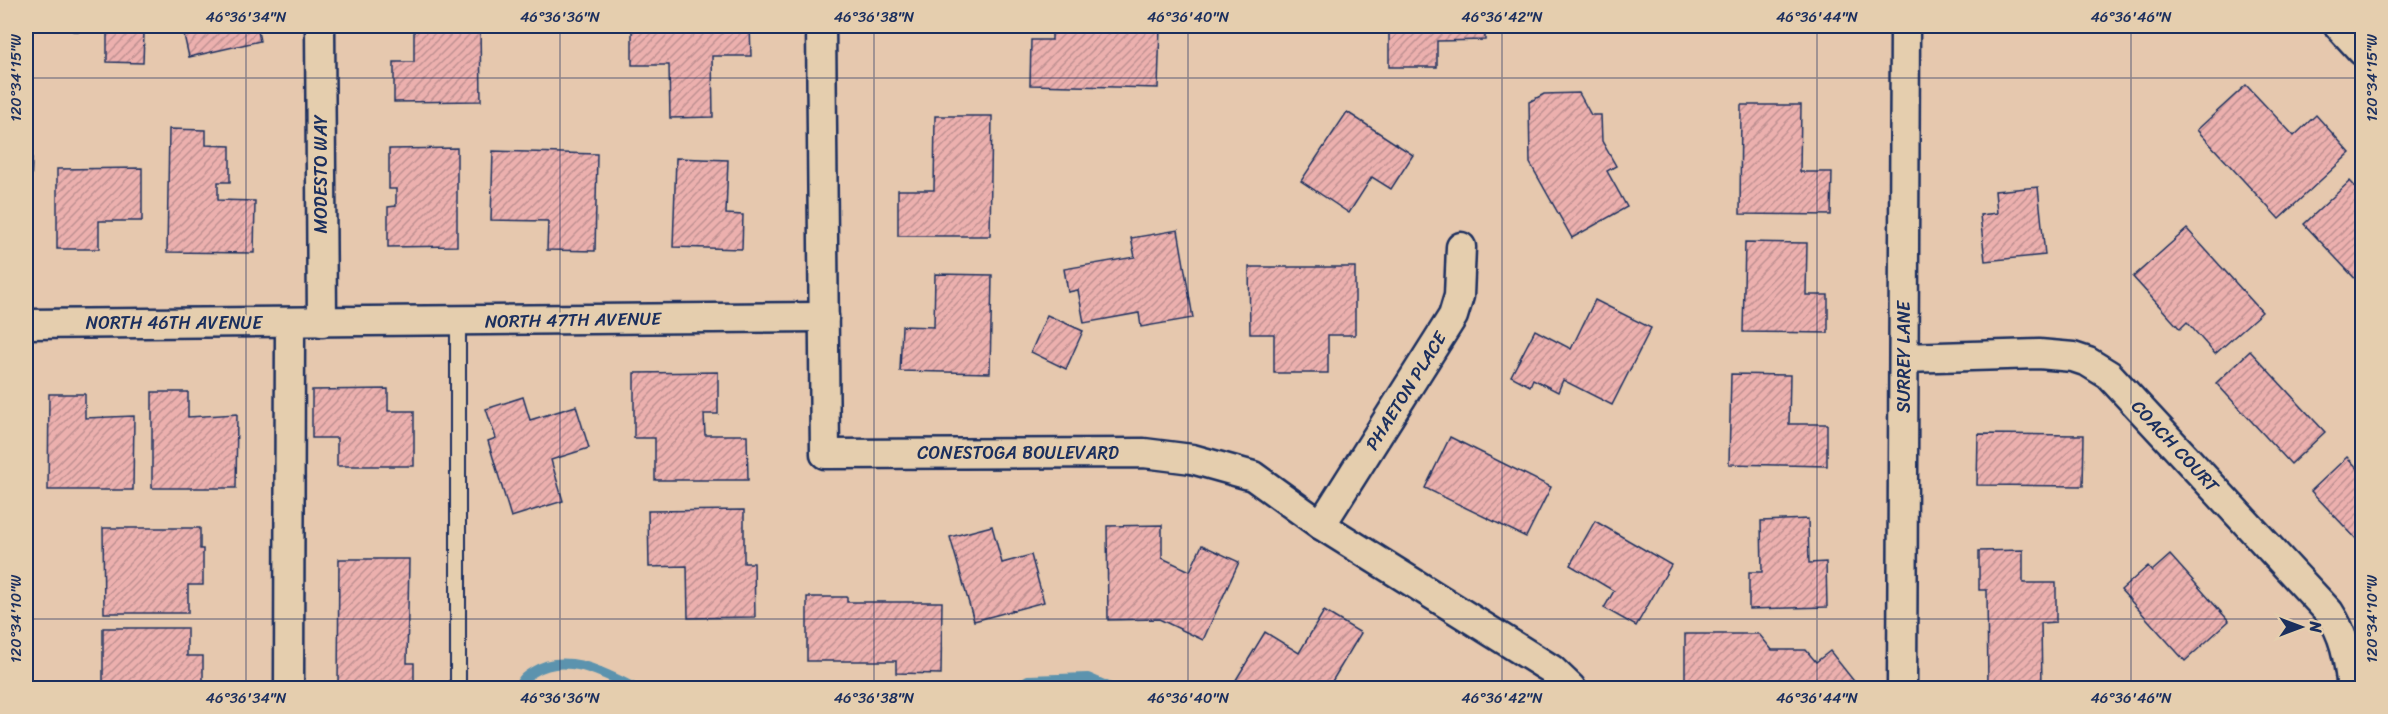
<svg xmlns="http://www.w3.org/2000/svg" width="2388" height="714" font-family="Sriracha,sans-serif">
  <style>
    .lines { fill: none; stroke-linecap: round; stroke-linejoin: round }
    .stream { stroke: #5b93ae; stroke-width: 10 }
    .building { fill: url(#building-hatch); stroke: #1b2f5e; stroke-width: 1.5 }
    .lane-casing { stroke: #1b2f5e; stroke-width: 18 }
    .street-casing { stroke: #1b2f5e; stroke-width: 33 }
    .lane { stroke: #e5ceae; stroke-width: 14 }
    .street { stroke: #e5ceae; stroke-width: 28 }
    .ticks { fill: none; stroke: #1b2f5e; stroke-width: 1.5; stroke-opacity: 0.45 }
    .labels { text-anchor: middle; stroke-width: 4.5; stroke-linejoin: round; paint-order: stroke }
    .street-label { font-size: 18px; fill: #1b2f5e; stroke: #e5ceae }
    .neatline { fill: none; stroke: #1b2f5e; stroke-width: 2 }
    .ticks-label { font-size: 15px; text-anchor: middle; fill: #1b2f5e }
  </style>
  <defs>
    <pattern id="building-hatch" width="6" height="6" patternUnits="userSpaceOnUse" patternTransform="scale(1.5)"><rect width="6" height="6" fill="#ecb0ae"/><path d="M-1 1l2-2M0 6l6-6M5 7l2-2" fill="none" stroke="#be9091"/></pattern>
  </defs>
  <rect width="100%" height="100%" fill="#e6c8ae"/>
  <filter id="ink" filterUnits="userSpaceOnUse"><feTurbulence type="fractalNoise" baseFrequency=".0167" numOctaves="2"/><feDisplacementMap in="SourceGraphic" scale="12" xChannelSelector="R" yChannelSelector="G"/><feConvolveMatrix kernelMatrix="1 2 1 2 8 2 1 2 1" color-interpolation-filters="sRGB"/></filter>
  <g filter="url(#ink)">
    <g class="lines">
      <g class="stream">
        <path d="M518,688C522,679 525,677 533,672C565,651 604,673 634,688"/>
        <polyline points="1014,688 1028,680 1088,678 1111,688"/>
      </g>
    </g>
    <g class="building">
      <polygon points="73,26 143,26 143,32 73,31"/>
      <polygon points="182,26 257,26 260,41 189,57"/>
      <polygon points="414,26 480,26 481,101 394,102 394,62 414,62"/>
      <polygon points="632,26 750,26 751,56 712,56 713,117 670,118 669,65 632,65"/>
      <polygon points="1052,26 1160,26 1158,88 1030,85 1031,40 1052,40"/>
      <polygon points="1247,26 1291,26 1291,29 1247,30"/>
      <polygon points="1389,26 1485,26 1485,40 1437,41 1437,67 1389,67"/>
      <polygon points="107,32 144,33 143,63 107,62"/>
      <polygon points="2246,85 2294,136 2316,115 2350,153 2279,219 2197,130"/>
      <polygon points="1579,93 1591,115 1601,115 1602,141 1616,166 1607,171 1627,207 1572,238 1530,163 1529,102 1544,94"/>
      <polygon points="1741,105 1801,105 1800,172 1832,172 1831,215 1740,214"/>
      <polygon points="1347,112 1413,155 1391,189 1372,177 1349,213 1301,181"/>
      <polygon points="935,116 992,116 990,236 898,236 898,190 934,190"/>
      <polygon points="169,129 206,130 206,145 230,146 230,182 218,182 218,200 255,201 254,253 167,252"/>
      <polygon points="26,135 33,135 31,184 26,184"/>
      <polygon points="457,148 457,246 388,247 388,207 396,206 396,189 389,189 389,149"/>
      <polygon points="493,151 597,154 595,251 547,250 548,221 491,220"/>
      <polygon points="676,158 728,160 726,214 743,215 742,249 673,247"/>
      <polygon points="142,168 142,221 99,221 99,249 57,249 57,169"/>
      <polygon points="2350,181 2362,194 2362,286 2304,224"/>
      <polygon points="2038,187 2045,255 1985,261 1980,215 1997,213 1995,191"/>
      <polygon points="2187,229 2262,312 2215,354 2187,322 2180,329 2133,277"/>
      <polygon points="1178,230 1193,318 1141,327 1139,313 1084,323 1078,290 1068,292 1064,269 1135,257 1131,238"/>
      <polygon points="1745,242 1807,243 1806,295 1828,295 1828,333 1743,332"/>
      <polygon points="1249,267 1355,267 1355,335 1328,335 1328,373 1274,373 1274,334 1250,334"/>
      <polygon points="935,274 992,275 990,373 900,371 902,326 934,327"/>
      <polygon points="1595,300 1651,328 1612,405 1563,380 1558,392 1533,379 1530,386 1511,376 1535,330 1571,349"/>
      <polygon points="1047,315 1083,331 1066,369 1031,352"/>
      <polygon points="2250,351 2325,432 2291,464 2216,383"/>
      <polygon points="718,372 718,414 704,414 705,435 747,435 748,480 655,480 655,438 634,438 634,373"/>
      <polygon points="1731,374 1790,375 1789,424 1827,424 1827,466 1729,464"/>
      <polygon points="388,389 388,411 414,411 414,466 337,466 337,438 312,438 312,390"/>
      <polygon points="152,392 188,392 188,417 237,414 236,488 152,488"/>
      <polygon points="49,394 85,394 85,418 134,416 133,490 48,490"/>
      <polygon points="523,397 530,420 576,406 589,448 551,460 563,501 511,517 488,441 496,438 486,409"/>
      <polygon points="1978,434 2084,435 2083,486 1977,485"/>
      <polygon points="1450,437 1551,487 1526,537 1425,488"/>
      <polygon points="2347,457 2362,473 2362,545 2311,491"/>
      <polygon points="744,510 744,563 754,563 755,617 688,618 687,566 649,567 648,511"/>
      <polygon points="1808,519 1809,563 1826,562 1827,607 1749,609 1749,572 1762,572 1761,521"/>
      <polygon points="1595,521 1671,565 1636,626 1604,608 1614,591 1570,565"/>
      <polygon points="1162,525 1162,558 1190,571 1202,545 1239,562 1203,640 1159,619 1108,620 1107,526"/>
      <polygon points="992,526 1002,563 1031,555 1044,602 974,621 950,537"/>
      <polygon points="103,528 200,528 200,549 203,549 203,585 188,585 188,613 104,613"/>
      <polygon points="2023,550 2023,583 2056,583 2056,622 2041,623 2042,688 1988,688 1987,590 1979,590 1979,551"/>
      <polygon points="2170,555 2229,621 2185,661 2121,590 2148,566 2152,571"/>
      <polygon points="339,559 409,559 407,663 414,663 414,687 338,686"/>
      <polygon points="807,597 847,597 847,602 942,602 941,674 896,673 896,661 807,661"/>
      <polygon points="1324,611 1361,633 1328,688 1231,688 1265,632 1299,653"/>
      <polygon points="103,628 187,628 187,656 203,656 203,688 103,688"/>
      <polygon points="1685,634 1759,634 1772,650 1806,650 1816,662 1830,651 1857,685 1852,688 1685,688"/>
    </g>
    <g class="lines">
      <defs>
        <polyline id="lane" points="458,322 458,688"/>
        <g id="street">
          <polyline points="320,26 322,322"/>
          <polyline points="821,26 825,454 1144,453 1192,459 1253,476 1321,525 1551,669 1571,688"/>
          <polyline points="2339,26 2362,51"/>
          <polyline points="26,324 824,317"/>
          <path d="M1904,358L2039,354L2073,357L2088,362L2109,375L2329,612C2346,638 2348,658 2352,688"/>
          <polyline points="1321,525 1453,316 1459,296 1461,247"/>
          <polyline points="289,688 290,323"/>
          <polyline points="1902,688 1905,26"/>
        </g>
      </defs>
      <use href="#lane" class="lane-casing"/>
      <use href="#street" class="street-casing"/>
      <use href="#lane" class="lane"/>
      <use href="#street" class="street"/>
    </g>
  </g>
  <path class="ticks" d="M246,26V688M560,26V688M874,26V688M1188,26V688M1502,26V688M1817,26V688M2131,26V688M26,78H2362M26,619H2362"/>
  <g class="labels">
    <g class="street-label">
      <text transform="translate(321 174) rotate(-90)" y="6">MODESTO WAY</text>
      <text transform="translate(573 320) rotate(-1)" y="6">NORTH 47TH AVENUE</text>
      <text x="174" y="329">NORTH 46TH AVENUE</text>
      <text transform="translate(1904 357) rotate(-90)" y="6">SURREY LANE</text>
      <text transform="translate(1406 391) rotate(-58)" y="6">PHAETON PLACE</text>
      <text transform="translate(2175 446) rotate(47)" y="6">COACH COURT</text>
      <text x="1018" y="459">CONESTOGA BOULEVARD</text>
    </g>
  </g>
  <rect width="2388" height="714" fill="none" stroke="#e5ceae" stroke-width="66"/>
  <g transform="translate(2301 627) rotate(90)" stroke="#e5ceae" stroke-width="4.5" paint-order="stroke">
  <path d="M0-4.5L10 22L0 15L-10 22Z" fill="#1b2f5e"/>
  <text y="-9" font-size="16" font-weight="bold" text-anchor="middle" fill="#1b2f5e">N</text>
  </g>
  <rect x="33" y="33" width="2322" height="648" class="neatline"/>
  <g class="ticks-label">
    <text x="246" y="22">46°36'34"N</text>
    <text x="560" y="22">46°36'36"N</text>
    <text x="874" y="22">46°36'38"N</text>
    <text x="1188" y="22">46°36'40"N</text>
    <text x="1502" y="22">46°36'42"N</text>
    <text x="1817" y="22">46°36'44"N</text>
    <text x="2131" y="22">46°36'46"N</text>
    <text transform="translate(2372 78) rotate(-90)" y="5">120°34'15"W</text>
    <text transform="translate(16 78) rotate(-90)" y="5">120°34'15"W</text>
    <text transform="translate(2372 619) rotate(-90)" y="5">120°34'10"W</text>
    <text transform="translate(16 619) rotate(-90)" y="5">120°34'10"W</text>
    <text x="246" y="703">46°36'34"N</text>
    <text x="560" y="703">46°36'36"N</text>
    <text x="874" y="703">46°36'38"N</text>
    <text x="1188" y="703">46°36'40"N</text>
    <text x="1502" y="703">46°36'42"N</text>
    <text x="1817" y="703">46°36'44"N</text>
    <text x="2131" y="703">46°36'46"N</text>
  </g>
</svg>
